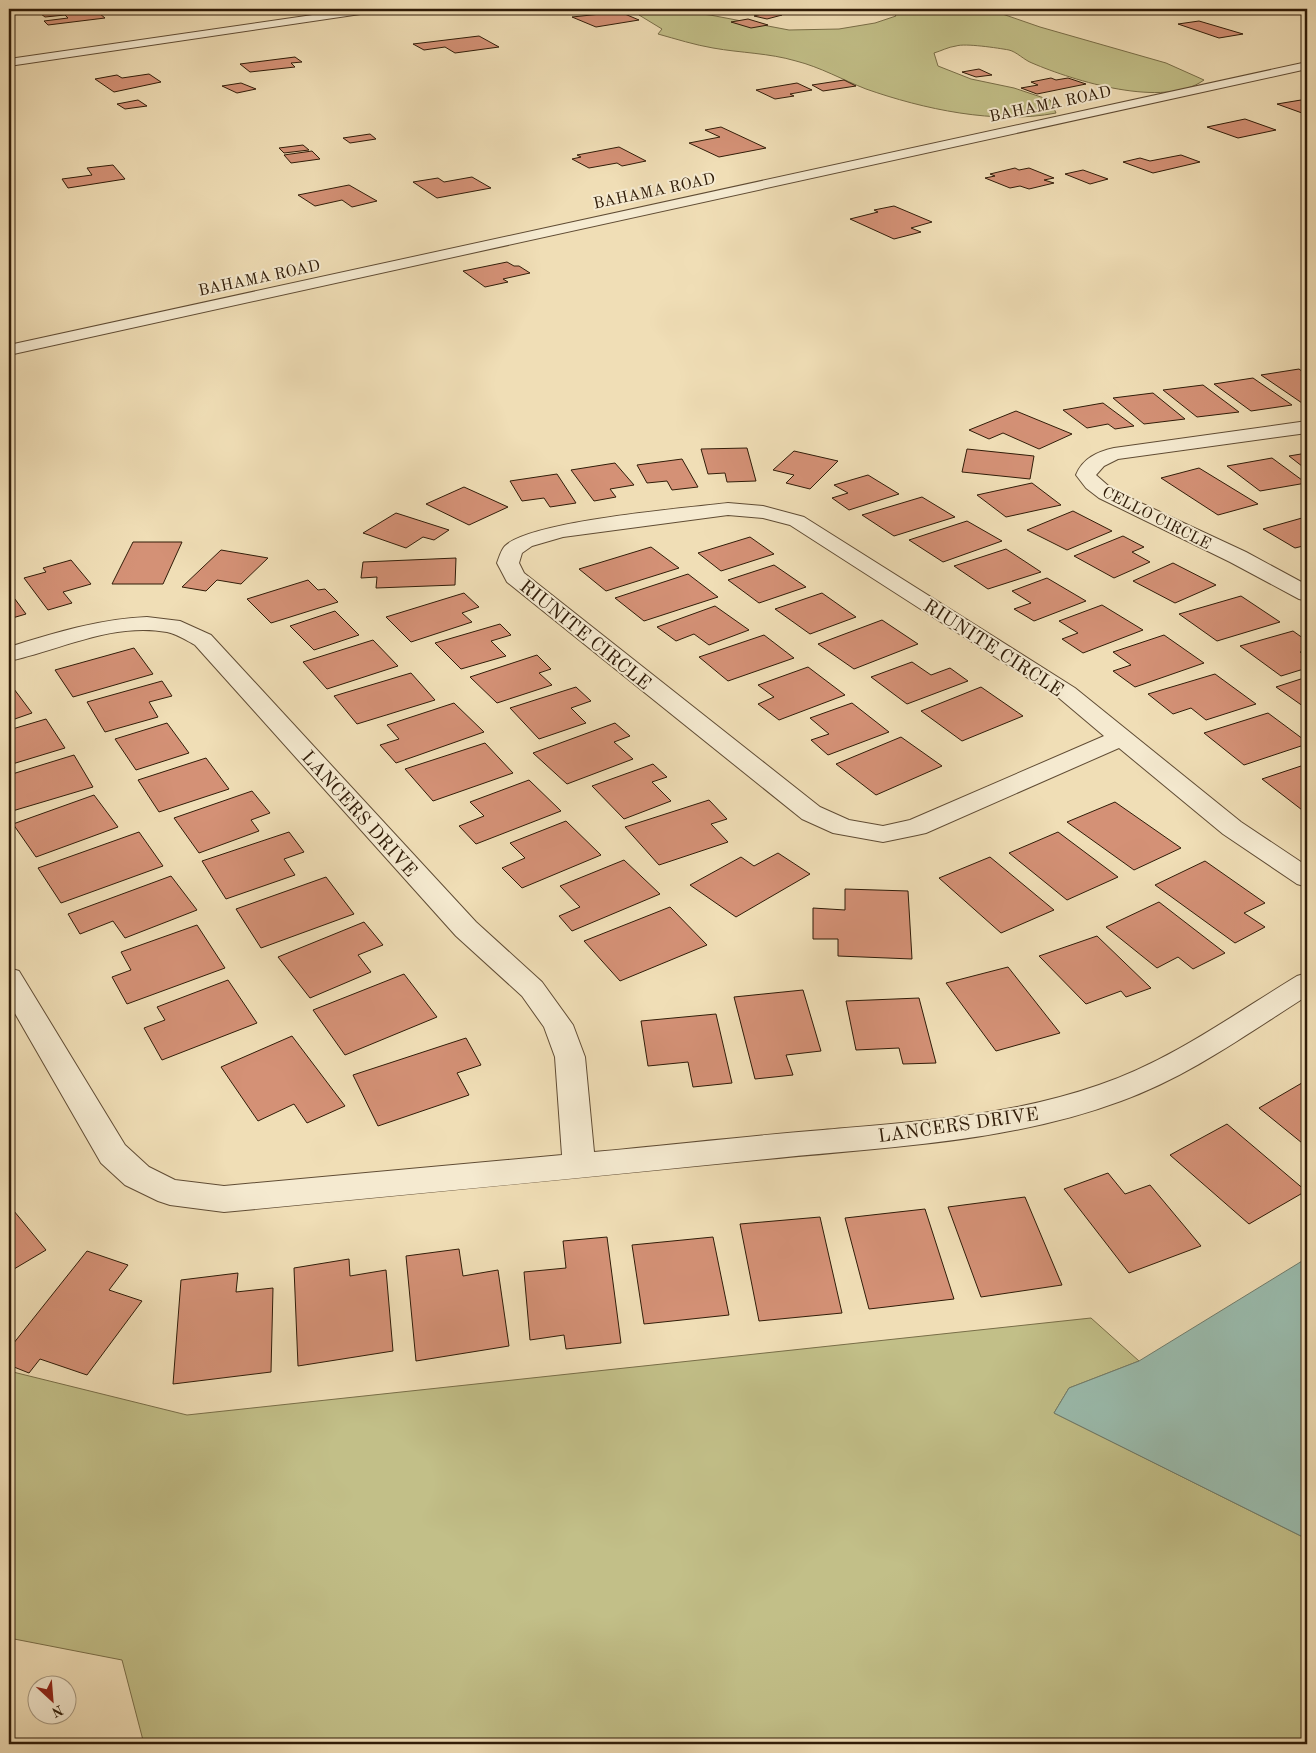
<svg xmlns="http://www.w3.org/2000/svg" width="1316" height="1753" font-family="'Old Standard TT',serif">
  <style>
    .green { fill: #c2bf88; stroke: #796e48 }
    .water { fill: #9abcae; stroke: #707c6c }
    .building { fill: #d49176; stroke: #301c08 }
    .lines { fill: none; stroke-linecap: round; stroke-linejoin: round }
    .minor-casing { stroke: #604c34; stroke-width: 2 }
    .tertiary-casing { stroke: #604c34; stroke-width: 2 }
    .minor { fill: #f5ead0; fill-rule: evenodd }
    .tertiary { fill: #f5ead0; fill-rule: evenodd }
    .labels { text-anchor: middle; stroke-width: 4; stroke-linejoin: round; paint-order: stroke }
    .far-street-label { font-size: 16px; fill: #301c08; stroke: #f5ead0 }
    .street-label { font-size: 19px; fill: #301c08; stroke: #f5ead0 }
  </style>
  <rect width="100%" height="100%" fill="#f0deb6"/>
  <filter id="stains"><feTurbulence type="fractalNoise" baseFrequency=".004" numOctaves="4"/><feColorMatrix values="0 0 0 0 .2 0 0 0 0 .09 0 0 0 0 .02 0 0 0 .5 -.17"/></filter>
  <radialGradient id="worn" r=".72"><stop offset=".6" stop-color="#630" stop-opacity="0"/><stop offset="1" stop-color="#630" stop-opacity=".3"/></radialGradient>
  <g class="green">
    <path d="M656,9L710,15L789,30L839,29L875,23L896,16L891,9H988L1040,27L1166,63L1204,80C1164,109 1074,81 1032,63C1024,60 1017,52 1009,50C998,48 965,43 956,46C948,47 941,51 934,53L938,66L971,79L1014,88L1050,100L1056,113C996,125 923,109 866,89C843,80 820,67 796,61C769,53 741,53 713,48C695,45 676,39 658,34L662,29L639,15Z"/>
    <polygon points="1091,1318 1139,1361 1069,1388 1054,1413 1307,1539 1307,1744 144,1744 122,1660 9,1638 9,1371 187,1415"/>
  </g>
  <polygon class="water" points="1307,1258 1307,1539 1054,1413 1069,1388 1139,1361"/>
  <g class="building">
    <polygon points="55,9 70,9 73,11 94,9 105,18 48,25 44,21 68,18 65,15 45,17 37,11"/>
    <polygon points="620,12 639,20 596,27 572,17"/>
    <polygon points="769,12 782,15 767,19 754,16"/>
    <polygon points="748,19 768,25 751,28 731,22"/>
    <polygon points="1199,21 1243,34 1219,38 1178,24"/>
    <polygon points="479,36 499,47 455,53 445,47 424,50 413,44"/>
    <polygon points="295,57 302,62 291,63 295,67 250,72 240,64"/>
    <polygon points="979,69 992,75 976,77 962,72"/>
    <polygon points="149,74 161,82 114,92 95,79 117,75 122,78"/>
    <polygon points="1051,78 1056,80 1068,78 1086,84 1037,94 1021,88 1038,85 1031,82"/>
    <polygon points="844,80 856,86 823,91 812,85"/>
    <polygon points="241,83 256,89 237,93 222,86"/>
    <polygon points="797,83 812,90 790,94 794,96 775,99 756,90"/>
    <polygon points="1307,99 1307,112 1302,113 1277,104"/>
    <polygon points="138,100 147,106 125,109 117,104"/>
    <polygon points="1245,119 1276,130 1238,138 1207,127"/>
    <polygon points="721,127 766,148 719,157 689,143 720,137 705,130"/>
    <polygon points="370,134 376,139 350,143 343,138"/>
    <polygon points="303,145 309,150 284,153 279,148"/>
    <polygon points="619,147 646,161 622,166 617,163 589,168 572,159 581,157 577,155"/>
    <polygon points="312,151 320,159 291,163 284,155"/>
    <polygon points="1181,155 1200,162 1153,173 1123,162 1140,158 1150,161"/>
    <polygon points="113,165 125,179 68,188 62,179 92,175 87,168"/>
    <polygon points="1015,168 1019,170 1029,168 1054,178 1044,180 1054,183 1029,189 1020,186 1010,188 985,178 995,176 990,174"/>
    <polygon points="1083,170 1108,179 1090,184 1065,174"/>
    <polygon points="472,177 491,188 437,198 413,182 438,178 444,182"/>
    <polygon points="349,185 377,201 352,207 342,200 315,206 298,195"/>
    <polygon points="894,206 932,222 911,228 921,232 894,239 850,219 878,212 874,210"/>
    <polygon points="507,262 514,266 519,266 530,273 503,279 508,282 485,287 463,271"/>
    <polygon points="1299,369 1307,375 1307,402 1302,403 1261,375"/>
    <polygon points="1253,378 1292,405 1251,411 1214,384"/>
    <polygon points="1203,385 1239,412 1197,417 1163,390"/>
    <polygon points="1153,393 1185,419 1144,424 1113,398"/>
    <polygon points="1103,403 1134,426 1115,429 1108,424 1087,428 1063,410"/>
    <polygon points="1016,411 1072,434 1039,449 1003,433 989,439 969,430"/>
    <polygon points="747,448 756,481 727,482 725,473 708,474 701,449"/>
    <polygon points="967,449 1034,456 1030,479 962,472"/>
    <polygon points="794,451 838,461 810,489 786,483 794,475 773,470"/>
    <polygon points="1307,453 1307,470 1289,456"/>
    <polygon points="1272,458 1306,483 1260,491 1227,466"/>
    <polygon points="682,459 698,487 672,490 667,481 647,483 637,465"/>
    <polygon points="615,463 634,485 610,489 616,497 594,501 571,470"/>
    <polygon points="1199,468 1258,504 1218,515 1161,478"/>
    <polygon points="557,474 576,503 550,507 544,498 522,501 510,481"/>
    <polygon points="868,475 899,494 849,510 832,498 848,493 834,485"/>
    <polygon points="1032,483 1061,505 1006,517 977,495"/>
    <polygon points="464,487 508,507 469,525 426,504"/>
    <polygon points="922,497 955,517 894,536 862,515"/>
    <polygon points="1073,511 1112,531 1067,550 1027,530"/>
    <polygon points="396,513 449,530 434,540 423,537 406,548 363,533"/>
    <polygon points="1302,518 1307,521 1307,545 1295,548 1263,529"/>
    <polygon points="967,521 1002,541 943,562 909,540"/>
    <polygon points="1123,536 1144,547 1132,552 1150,562 1114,578 1074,556"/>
    <polygon points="750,537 774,554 721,571 698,553"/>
    <polygon points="133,542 182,542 163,584 112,584"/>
    <polygon points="651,547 679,568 606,591 579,569"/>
    <polygon points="1006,549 1041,572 988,589 954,566"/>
    <polygon points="221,550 268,558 241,584 217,580 206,591 182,587"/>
    <polygon points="456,558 455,585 376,588 377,577 361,578 363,562"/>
    <polygon points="71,560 91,584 63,592 72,603 48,610 24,578 46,572 43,568"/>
    <polygon points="1173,563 1216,585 1175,603 1133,581"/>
    <polygon points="774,565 806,587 759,603 728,580"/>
    <polygon points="688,574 718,597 644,621 615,598"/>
    <polygon points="1047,578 1086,601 1034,621 1014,609 1031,603 1012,591"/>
    <polygon points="308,580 318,590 325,589 338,602 271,623 247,599"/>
    <polygon points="9,591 26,614 9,619"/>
    <polygon points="464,593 479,607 462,613 472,622 411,642 386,617"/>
    <polygon points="822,593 856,617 810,634 775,609"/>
    <polygon points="1241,596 1280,622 1217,641 1179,614"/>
    <polygon points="1102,605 1143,630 1083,653 1062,639 1078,633 1059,621"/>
    <polygon points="715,606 749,630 709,645 694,634 676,641 657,627"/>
    <polygon points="335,611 359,635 314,650 290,626"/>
    <polygon points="882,620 918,644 854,669 818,644"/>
    <polygon points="500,624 511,635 491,641 506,656 461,669 435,643"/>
    <polygon points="1293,631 1307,641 1307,650 1300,652 1307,657 1307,668 1281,676 1240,646"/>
    <polygon points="764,635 794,658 728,681 699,657"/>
    <polygon points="1164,635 1204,663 1135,687 1113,671 1131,665 1113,652"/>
    <polygon points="373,640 398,666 327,689 303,662"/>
    <polygon points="134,648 153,674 73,697 55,670"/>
    <polygon points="537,655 551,669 539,673 552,685 497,703 470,677"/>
    <polygon points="912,662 931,675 950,668 968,681 907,704 871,677"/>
    <polygon points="808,667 845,695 779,720 758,704 774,697 758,685"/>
    <polygon points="411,673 435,700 357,724 334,696"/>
    <polygon points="1215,674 1256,704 1206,720 1191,708 1173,714 1148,694"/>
    <polygon points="1307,677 1307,709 1276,687"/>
    <polygon points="162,681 172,696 149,702 158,717 105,732 87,702"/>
    <polygon points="11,685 32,713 9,721 9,686"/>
    <polygon points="576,687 591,701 571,708 586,723 539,739 510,708"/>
    <polygon points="981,687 1023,716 962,741 921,711"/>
    <polygon points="454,703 484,732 396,763 380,745 399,739 387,725"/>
    <polygon points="852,703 889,732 828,755 811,740 829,734 810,718"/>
    <polygon points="1268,713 1307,742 1307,744 1244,765 1204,733"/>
    <polygon points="46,719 65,748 9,765 9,730"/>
    <polygon points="167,723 189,753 136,770 115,739"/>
    <polygon points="615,723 630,736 614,742 633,759 567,784 533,753"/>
    <polygon points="901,737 942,766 876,795 836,764"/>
    <polygon points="485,743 513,773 433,801 405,769"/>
    <polygon points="74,755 93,787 9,812 9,775"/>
    <polygon points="206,758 229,789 159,812 138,780"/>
    <polygon points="653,764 667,777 652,782 671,801 624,819 592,786"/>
    <polygon points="1307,764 1307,812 1306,813 1262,779"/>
    <polygon points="529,780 561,811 476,844 459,826 484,816 470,802"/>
    <polygon points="252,791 270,813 251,820 259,831 199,853 174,818"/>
    <polygon points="94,795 118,827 36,857 13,824"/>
    <polygon points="709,800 727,819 711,824 728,842 659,865 625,827"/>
    <polygon points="1115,802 1181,848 1134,870 1067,822"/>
    <polygon points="566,821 601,855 522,888 502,868 525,858 510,843"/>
    <polygon points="139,832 163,866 61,903 38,868"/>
    <polygon points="289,832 304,852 284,859 295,875 226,899 202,861"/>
    <polygon points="1058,832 1118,877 1067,900 1009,853"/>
    <polygon points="778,853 810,874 736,917 690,885 741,857 754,866"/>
    <polygon points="990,857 1054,910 1001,933 939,878"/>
    <polygon points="624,860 660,894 572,931 559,916 580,907 560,886"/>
    <polygon points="1205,861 1265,903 1244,913 1265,927 1235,943 1155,885"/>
    <polygon points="171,876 197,910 125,938 113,921 80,934 68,914"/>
    <polygon points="326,877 354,914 261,948 236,909"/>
    <polygon points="845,889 908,891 912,959 838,956 838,939 813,939 813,908 845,910"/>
    <polygon points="1159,902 1225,953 1193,969 1178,957 1157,968 1106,927"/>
    <polygon points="670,907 707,945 620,981 584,941"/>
    <polygon points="364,922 383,945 358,955 371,972 310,998 278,957"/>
    <polygon points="197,925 225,968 127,1004 112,977 131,970 121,952"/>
    <polygon points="1097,936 1151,988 1126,997 1121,991 1086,1004 1039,956"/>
    <polygon points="1008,967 1060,1033 996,1051 946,983"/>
    <polygon points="404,974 437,1017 345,1055 313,1010"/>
    <polygon points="228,980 257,1023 162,1060 144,1028 165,1020 157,1007"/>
    <polygon points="803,990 821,1051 786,1055 793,1075 755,1079 734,997"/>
    <polygon points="919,998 936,1063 903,1064 899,1048 856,1050 846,1001"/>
    <polygon points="716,1014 732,1083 693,1087 688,1062 648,1066 641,1021"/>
    <polygon points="292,1036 345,1106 307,1123 294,1104 258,1121 221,1067"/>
    <polygon points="466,1038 481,1065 457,1073 469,1095 378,1126 353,1075"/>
    <polygon points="1307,1080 1307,1147 1259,1108"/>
    <polygon points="1227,1124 1306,1191 1249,1224 1170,1155"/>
    <polygon points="1108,1173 1125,1194 1150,1185 1201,1246 1129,1273 1064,1189"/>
    <polygon points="1025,1197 1062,1285 981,1297 948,1207"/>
    <polygon points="9,1205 46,1250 9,1272"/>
    <polygon points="925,1209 954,1299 869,1309 845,1218"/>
    <polygon points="820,1217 842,1313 759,1321 740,1224"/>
    <polygon points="607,1237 621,1343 566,1349 564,1335 530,1340 524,1272 566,1268 563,1241"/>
    <polygon points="713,1237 729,1315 644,1324 632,1245"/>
    <polygon points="459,1249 463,1276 498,1270 509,1346 416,1361 406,1256"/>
    <polygon points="87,1251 128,1265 109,1290 142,1301 87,1375 40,1359 29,1373 9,1365 9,1349"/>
    <polygon points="349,1259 350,1276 386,1270 393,1351 298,1366 294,1268"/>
    <polygon points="238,1273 236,1292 273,1288 271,1372 173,1384 181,1280"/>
  </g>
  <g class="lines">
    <defs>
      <g id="minor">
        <polygon points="1307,62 1307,69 9,355 9,345"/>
        <path d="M1307,421V433L1118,459L1104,466L1096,475L1113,490L1246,552L1307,585V601L1299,599L1230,562L1099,498L1086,488L1076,475C1083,458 1097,452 1114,448Z"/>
        <path d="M728,503L763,506L804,517L1075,688L1241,822L1307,866V887L1297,884L1223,834L1119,748L926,833L917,835L883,842L833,833L802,819L507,582L497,563C499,558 501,550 505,546C530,521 686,508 728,503ZM728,515L763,518L790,525L1059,698L1104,736L910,820L883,826L849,820L820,807L524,573L519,563L522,553L532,546L563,537Z"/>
        <path d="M147,617L180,621L211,635L476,922L542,982L573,1025L585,1057L594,1152C671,1145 747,1136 823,1130C915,1122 1011,1116 1099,1085C1170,1061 1233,1015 1297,976L1307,973V996C1247,1034 1188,1077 1121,1101C1008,1143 886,1147 767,1159C586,1178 405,1195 224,1212L170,1205L158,1201L125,1185L101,1163L9,1003V968L19,971L125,1145L149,1167L175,1180L224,1186L562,1155L555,1057L544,1027L522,996L456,936L195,645C186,640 177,634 167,632C113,622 60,650 9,661V647C54,633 99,619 147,617Z"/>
      </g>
      <g id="tertiary">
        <polygon points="354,9 379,9 374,12 9,66 9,59"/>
        <polygon points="1298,9 1307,9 1307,12 1299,11"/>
      </g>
    </defs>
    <use href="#minor" class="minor-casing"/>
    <use href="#tertiary" class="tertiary-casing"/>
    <use href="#minor" class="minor"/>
    <use href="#tertiary" class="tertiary"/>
  </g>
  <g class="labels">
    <g class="far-street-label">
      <text transform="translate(1050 103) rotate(-12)" y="6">BAHAMA ROAD</text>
      <text transform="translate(654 190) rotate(-12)" y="6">BAHAMA ROAD</text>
      <text transform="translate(259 277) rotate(-12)" y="6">BAHAMA ROAD</text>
      <text transform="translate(1157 517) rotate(27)" y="6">CELLO CIRCLE</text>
    </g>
    <g class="street-label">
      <text transform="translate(586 634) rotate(39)" y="7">RIUNITE CIRCLE</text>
      <text transform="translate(994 647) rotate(33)" y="7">RIUNITE CIRCLE</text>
      <text transform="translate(360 813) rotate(48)" y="7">LANCERS DRIVE</text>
      <text transform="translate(958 1124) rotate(-8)" y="7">LANCERS DRIVE</text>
    </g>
  </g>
  <rect width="1316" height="1753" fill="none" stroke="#f0deb6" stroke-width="30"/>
  <rect x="10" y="10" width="1296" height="1733" fill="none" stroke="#301c08" stroke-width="2.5"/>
  <rect x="15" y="15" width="1286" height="1723" fill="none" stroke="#301c08"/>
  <g transform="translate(52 1700) rotate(154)"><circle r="24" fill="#f5ead0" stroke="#a69880"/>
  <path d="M0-4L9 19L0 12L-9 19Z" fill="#8f2418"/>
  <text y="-8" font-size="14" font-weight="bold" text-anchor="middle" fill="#301c08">N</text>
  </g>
  <rect width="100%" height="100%" filter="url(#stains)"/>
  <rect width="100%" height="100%" fill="url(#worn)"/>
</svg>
